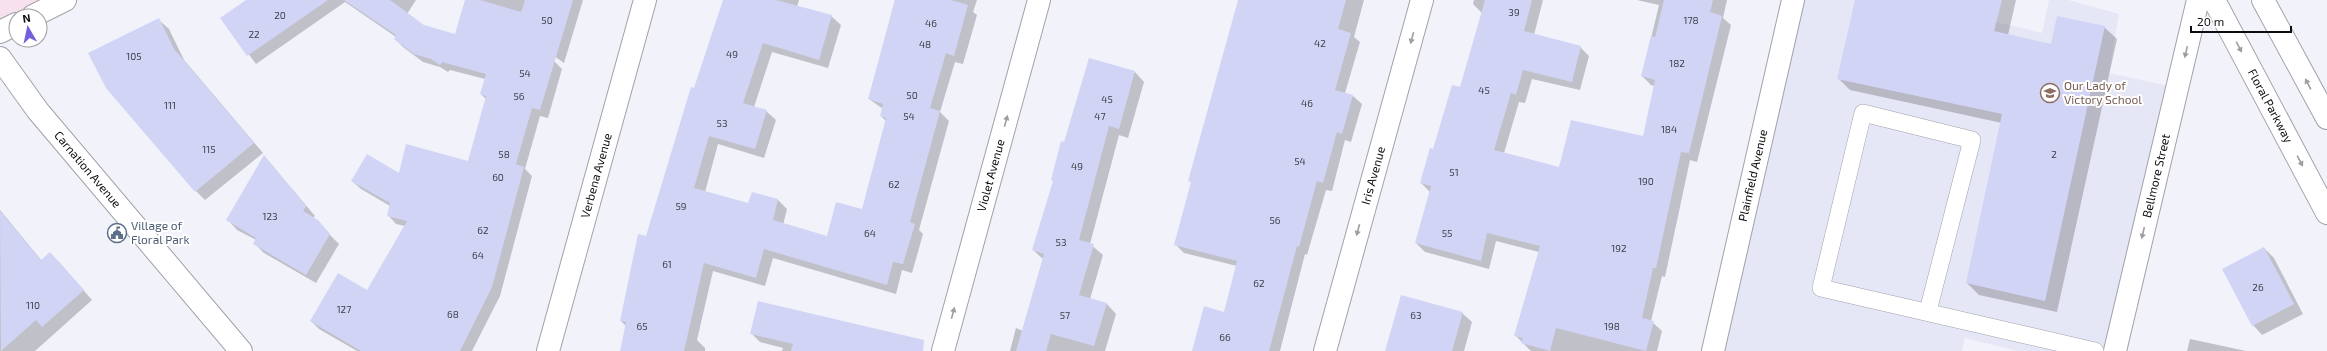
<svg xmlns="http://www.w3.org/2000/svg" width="2327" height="351" font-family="'Exo 2',sans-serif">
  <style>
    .commercial { fill: #f8e1ee }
    .built { fill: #e5e7f6 }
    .shadow { fill: #0003 }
    .building { fill: #d2d4f6 }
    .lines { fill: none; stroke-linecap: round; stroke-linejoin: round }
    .lane-casing { stroke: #a1a2a9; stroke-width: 18 }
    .street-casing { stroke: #a1a2a9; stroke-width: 24 }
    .secondary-casing { stroke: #a1a2a9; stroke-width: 24 }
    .lane { stroke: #fff; stroke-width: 17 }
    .street { stroke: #fff; stroke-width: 22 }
    .secondary { stroke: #fff; stroke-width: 22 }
    .oneway { fill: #9e9e9f }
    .labels { text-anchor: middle; stroke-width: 4; stroke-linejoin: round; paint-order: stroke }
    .number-label { font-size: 10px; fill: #3e3e48 }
    .education-label { font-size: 12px; fill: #785e54; stroke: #fff; text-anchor: start }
    .street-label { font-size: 12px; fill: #0c0c0e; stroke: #fff }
    .service-label { font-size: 12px; fill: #4e5e75; stroke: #fff; text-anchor: start }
  </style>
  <rect width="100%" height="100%" fill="#f1f2fa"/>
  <polygon class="commercial" points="0,0 73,0 0,36"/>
  <polygon class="built" points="1800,0 1903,0 2042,33 2049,0 2068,0 2119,14 2109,73 2169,86 2111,351 2018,351 1965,338 1962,351 1717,351"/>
  <g class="shadow">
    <polygon points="247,0 416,0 407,14 423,26 554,61 562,69 548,118 540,116 525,169 532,176 500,296 472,351 357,351 319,329 311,321 367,292 405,226 396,224 388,215 390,206 361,189 352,181 469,162 486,99 481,94 485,79 450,70 448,72 440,67 423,62 403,47 395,39 396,37 345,2 256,64 222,18"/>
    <polygon points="474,0 583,0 564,63"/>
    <polygon points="724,0 799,0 797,7 831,16 841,25 828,68 772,52 754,107 766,111 776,120 764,158 718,144 705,192 749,204 752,193 778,200 787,209 783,225 827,238 863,210 886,121 881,116 883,109 869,99 895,0 977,0 973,12 977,15 963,64 955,62 940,112 949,121 919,230 923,234 912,273 902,270 896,294 773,258 765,286 713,271 697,340 705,348 705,351 621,351 626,326 621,321"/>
    <polygon points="1239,0 1364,0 1354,37 1360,42 1345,93 1353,96 1362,104 1351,142 1345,140 1332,191 1326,190 1307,255 1305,254 1280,351 1193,351 1224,313 1237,266 1184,253 1175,244 1192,183 1190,181"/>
    <polygon points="1474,0 1543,0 1534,35 1580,47 1589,56 1580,90 1532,79 1525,103 1519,102 1504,153 1560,168 1644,137 1655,86 1651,85 1642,76 1659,5 1637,0 1727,0 1723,18 1731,25 1697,162 1690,160 1665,277 1662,276 1651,321 1662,331 1657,351 1531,351 1515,335 1539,252 1496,241 1489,269 1425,252 1416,243 1430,192 1421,183 1461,88 1482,13 1473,4"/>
    <polygon points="1883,0 2016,0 2008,35 2052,45 2104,27 2117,39 2057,312 1979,295 1967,283 2002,123 1850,90 1838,78"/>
    <polygon points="159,20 169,29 184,60 263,153 205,200 196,191"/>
    <polygon points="1135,72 1144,82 1128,138 1119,135 1090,244 1103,255 1090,299 1107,304 1116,314 1105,351 1010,351 1016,328 1023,331 1043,259 1033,250 1065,144"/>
    <polygon points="265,157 315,216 313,218 339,244 316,283 264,253 254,243 256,240 237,230 228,220"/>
    <polygon points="0,210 42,261 59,262 92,300 35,351 0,351"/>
    <polygon points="2264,248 2274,258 2303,314 2262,335 2253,325"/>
    <polygon points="1462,313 1472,322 1464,351 1386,351"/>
    <polygon points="751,333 883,351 782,351 783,348 760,342"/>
    <polygon points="2190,339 2246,351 2187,351"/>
  </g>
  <g class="building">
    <polygon points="246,0 328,0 247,56 220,18"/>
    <polygon points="344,0 390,0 424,25 455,34 465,0 480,0 521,12 525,0 573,0 540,110 532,108 516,164 524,167 492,287 460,351 361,351 310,321 338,273 367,290 407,221 387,216 390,203 351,181 367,154 399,173 406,144 468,161 486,96 480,94 486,74 442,62 440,65 431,59 414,54 394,39 396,35"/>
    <polygon points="723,0 776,0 832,15 819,60 763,43 743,103 767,110 755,149 709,136 694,188 748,203 752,192 778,199 773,220 827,236 836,202 862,209 886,118 880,116 883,104 868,99 895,0 951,0 968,5 954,56 946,53 930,108 940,111 910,222 915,224 903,264 893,262 887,285 764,249 756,278 704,263 684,351 620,351 626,322 620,321 638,234 646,236 691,87 694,88"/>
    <polygon points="1238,0 1346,0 1338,29 1351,33 1335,90 1353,95 1342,134 1337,132 1323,183 1317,181 1299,247 1297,246 1269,351 1192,351 1204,306 1224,312 1237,261 1174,245 1191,182 1188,181"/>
    <polygon points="1485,0 1532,0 1524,31 1581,46 1572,82 1523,70 1516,95 1511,93 1494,150 1559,167 1571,120 1643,136 1655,80 1641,76 1651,36 1655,37 1664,0 1713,0 1710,12 1722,16 1689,153 1681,152 1656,268 1653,268 1642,318 1654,321 1646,351 1556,328 1550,351 1521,343 1523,338 1514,336 1540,246 1487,233 1481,261 1415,243 1431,186 1420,183 1430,148 1433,149 1452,85 1460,87"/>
    <polygon points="1855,0 2002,0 1994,31 2051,44 2057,16 2105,26 2045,301 1966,283 2002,114 1837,79"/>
    <polygon points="159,18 174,49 254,143 195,192 106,88 88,53"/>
    <polygon points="1089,58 1135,71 1119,129 1109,126 1079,240 1094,244 1079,295 1107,303 1094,346 1051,334 1046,351 1016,351 1044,254 1032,250 1053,181 1051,180 1061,141 1064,142"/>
    <polygon points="264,155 306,206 303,211 318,220 330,234 306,275 253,244 256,238 226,220"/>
    <polygon points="0,211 41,260 50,252 84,290 42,327 36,320 1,351"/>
    <polygon points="2264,247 2294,304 2252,326 2222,269"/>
    <polygon points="1401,295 1463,312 1452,351 1385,351"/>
    <polygon points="758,301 924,340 923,351 791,351 793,344 750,334"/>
  </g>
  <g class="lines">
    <defs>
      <polyline id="lane" points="1928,311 1972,140 1863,113 1821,288 2095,351"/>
      <g id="street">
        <polyline points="33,16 65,0"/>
        <polyline points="0,32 16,24"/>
        <path id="s1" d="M0,58L38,111L241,351"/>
        <path id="s2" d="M548,351L645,0"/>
        <path id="s3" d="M943,351L1039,0"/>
        <path id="s4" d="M1325,351L1422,0"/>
        <path id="s5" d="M2115,351L2198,0"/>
      </g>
      <g id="secondary">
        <path id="s6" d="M2214,0L2327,213"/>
        <polyline points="2263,0 2327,118"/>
        <path id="s7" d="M1713,351L1793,0"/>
      </g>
    </defs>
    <use href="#lane" class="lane-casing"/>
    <use href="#street" class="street-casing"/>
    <use href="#secondary" class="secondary-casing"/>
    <use href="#lane" class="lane"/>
    <use href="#street" class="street"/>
    <use href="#secondary" class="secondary"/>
  </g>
  <defs><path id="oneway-solid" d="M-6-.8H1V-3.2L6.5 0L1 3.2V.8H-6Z"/></defs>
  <g class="oneway">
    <use href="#oneway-solid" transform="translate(1412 38) rotate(105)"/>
    <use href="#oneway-solid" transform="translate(2239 47) rotate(62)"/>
    <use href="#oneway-solid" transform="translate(2186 52) rotate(103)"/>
    <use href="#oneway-solid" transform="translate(2308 84) rotate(-118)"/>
    <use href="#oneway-solid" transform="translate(1006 121) rotate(-75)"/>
    <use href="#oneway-solid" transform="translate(2300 161) rotate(62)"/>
    <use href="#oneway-solid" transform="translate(1358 230) rotate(105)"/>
    <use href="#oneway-solid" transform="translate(2143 233) rotate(103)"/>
    <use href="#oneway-solid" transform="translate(953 313) rotate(-75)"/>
  </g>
  <defs>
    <symbol id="school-ring" viewBox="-11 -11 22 22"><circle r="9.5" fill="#fff" stroke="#8d6e63" stroke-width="1.5"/><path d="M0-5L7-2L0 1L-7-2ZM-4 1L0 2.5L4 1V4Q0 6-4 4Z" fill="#8d6e63"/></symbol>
    <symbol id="civic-ring" viewBox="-11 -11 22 22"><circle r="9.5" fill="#fff" stroke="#5c6f8a" stroke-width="1.5"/><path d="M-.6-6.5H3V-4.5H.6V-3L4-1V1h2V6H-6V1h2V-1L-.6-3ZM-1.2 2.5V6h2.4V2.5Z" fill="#5c6f8a"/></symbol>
  </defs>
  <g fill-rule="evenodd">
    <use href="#school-ring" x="2039" y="82" width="22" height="22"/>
    <use href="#civic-ring" x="106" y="222" width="22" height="22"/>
  </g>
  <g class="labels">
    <g class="number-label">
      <text x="1514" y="16">39</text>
      <text x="280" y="19">20</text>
      <text x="547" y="24">50</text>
      <text x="1691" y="24">178</text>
      <text x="931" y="27">46</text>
      <text x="254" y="38">22</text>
      <text x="1320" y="47">42</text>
      <text x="925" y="48">48</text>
      <text x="732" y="58">49</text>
      <text x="134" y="60">105</text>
      <text x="1677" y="67">182</text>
      <text x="525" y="77">54</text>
      <text x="1484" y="94">45</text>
      <text x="912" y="99">50</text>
      <text x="519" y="100">56</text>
      <text x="1107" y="103">45</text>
      <text x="1307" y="107">46</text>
      <text x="170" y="109">111</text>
      <text x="909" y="120">54</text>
      <text x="1100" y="120">47</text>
      <text x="722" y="127">53</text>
      <text x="1669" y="133">184</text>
      <text x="209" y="153">115</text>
      <text x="504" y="158">58</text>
      <text x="2054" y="158">2</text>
      <text x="1300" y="165">54</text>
      <text x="1077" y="170">49</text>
      <text x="1454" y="176">51</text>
      <text x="498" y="181">60</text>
      <text x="1646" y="185">190</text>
      <text x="894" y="188">62</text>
      <text x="681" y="210">59</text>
      <text x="270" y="220">123</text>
      <text x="1275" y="224">56</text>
      <text x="483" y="234">62</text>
      <text x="870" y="237">64</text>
      <text x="1447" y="237">55</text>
      <text x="1061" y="246">53</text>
      <text x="1619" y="252">192</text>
      <text x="478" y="259">64</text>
      <text x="667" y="268">61</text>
      <text x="1259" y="287">62</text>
      <text x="2258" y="291">26</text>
      <text x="33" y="309">110</text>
      <text x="344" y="313">127</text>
      <text x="453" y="318">68</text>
      <text x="1065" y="319">57</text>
      <text x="1416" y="319">63</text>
      <text x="642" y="330">65</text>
      <text x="1612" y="330">198</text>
      <text x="1225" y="341">66</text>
    </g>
    <g class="education-label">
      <text x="2064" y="90">Our Lady of<tspan x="2064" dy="14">Victory School</tspan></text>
    </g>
    <g class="street-label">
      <text dy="4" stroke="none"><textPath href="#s6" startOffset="120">Floral Parkway</textPath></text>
      <text dy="4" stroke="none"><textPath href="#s1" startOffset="142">Carnation Avenue</textPath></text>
      <text dy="4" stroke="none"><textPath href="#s3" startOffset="182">Violet Avenue</textPath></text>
      <text dy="4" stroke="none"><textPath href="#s7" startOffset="180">Plainfield Avenue</textPath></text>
      <text dy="4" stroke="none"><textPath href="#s2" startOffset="182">Verbena Avenue</textPath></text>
      <text dy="4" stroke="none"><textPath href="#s4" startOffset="182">Iris Avenue</textPath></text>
      <text dy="4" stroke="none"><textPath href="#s5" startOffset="180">Bellmore Street</textPath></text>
    </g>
    <g class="service-label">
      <text x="131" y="230">Village of<tspan x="131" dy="14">Floral Park</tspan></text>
    </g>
  </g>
  <g transform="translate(28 28) rotate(351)"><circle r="19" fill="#ffffff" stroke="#9e9e9f"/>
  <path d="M0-3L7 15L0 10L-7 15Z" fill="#7360db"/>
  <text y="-6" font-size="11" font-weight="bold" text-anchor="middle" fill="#0c0c0e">N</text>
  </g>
  <path d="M2191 26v6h100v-6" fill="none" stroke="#0c0c0e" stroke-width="2"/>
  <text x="2197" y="26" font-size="12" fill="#0c0c0e" stroke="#ffffff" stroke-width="3" paint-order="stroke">20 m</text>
</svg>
